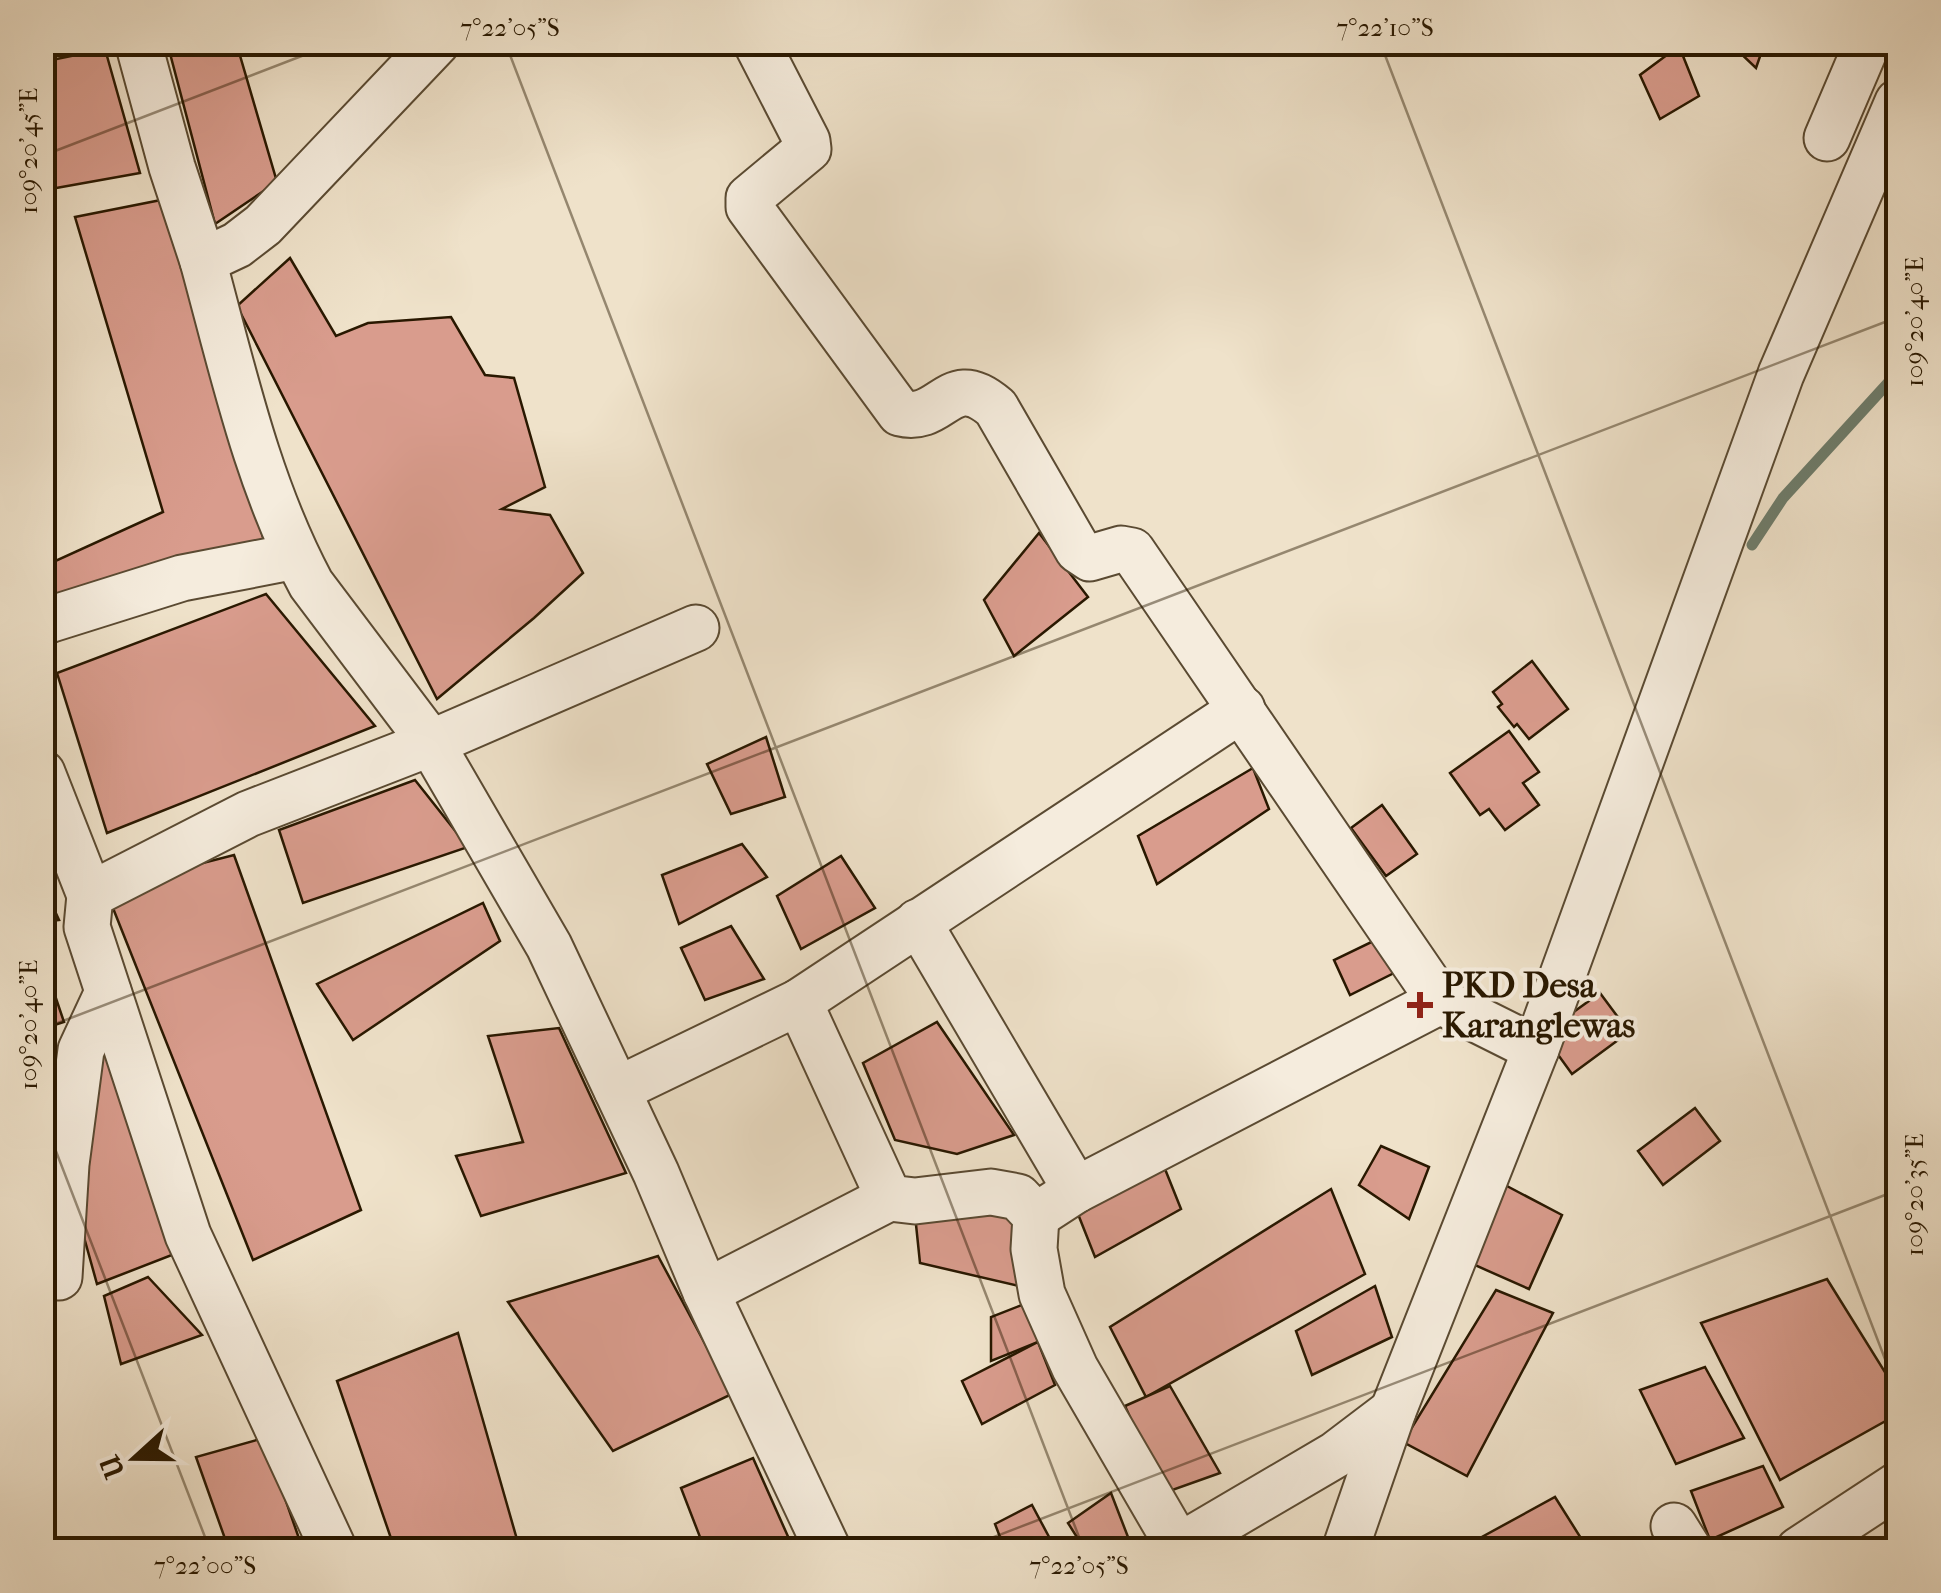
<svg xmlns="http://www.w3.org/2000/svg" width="1941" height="1593" font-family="'IM FELL French Canon',serif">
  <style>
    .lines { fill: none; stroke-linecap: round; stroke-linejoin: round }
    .stream { stroke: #6d7c6b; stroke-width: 11 }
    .building { fill: #d99c8d; stroke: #291800; stroke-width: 2.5 }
    .minor-casing { stroke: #5a4a32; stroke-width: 49 }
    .minor { stroke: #f5ecdd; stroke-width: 45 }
    .ticks { fill: none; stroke: #291800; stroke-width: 2.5; stroke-opacity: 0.45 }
    .poi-dot { fill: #8f2418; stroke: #f5ecdd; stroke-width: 4 }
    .labels { text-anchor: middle; stroke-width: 8; stroke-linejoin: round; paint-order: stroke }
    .poi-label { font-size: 35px; font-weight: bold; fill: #291800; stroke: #f5ecdd; text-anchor: start }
    .neatline { fill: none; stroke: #291800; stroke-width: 4 }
    .ticks-label { font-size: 25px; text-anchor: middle; fill: #291800 }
  </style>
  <rect width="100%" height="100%" fill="#efe2ca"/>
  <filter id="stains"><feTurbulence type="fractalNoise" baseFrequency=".002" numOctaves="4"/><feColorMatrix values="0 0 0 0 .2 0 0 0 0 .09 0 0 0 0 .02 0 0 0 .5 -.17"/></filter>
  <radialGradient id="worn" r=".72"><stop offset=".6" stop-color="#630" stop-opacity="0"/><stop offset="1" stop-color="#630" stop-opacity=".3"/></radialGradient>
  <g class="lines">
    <polyline class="stream" points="1752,545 1783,498 1898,372"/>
  </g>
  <g class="building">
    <polygon points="167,42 236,42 277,182 215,224"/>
    <polygon points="1740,42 1765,42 1756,68 1737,50"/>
    <polygon points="1679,46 1699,96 1660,119 1640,75"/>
    <polygon points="105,49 140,173 45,190 42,62"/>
    <polygon points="161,200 266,547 42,648 42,567 163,512 75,217"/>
    <polygon points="290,258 336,336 368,323 451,317 485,375 514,378 545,487 502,509 550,515 583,573 534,618 437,699 237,306"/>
    <polygon points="1039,533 1088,597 1014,656 984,600"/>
    <polygon points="266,594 375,726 107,833 57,673"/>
    <polygon points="1532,661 1568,709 1529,739 1517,724 1514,727 1498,707 1502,704 1493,692"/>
    <polygon points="1509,731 1539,772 1523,783 1539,805 1505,830 1489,809 1480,815 1450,773"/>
    <polygon points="766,737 785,797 731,814 707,764"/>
    <polygon points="1253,768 1269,809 1157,884 1138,836"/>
    <polygon points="415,780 468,847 303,903 279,830"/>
    <polygon points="1382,805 1417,854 1386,876 1351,828"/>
    <polygon points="742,844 767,877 679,924 662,875"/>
    <polygon points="234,855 361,1210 253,1260 105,888"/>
    <polygon points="841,856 875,908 801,949 777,896"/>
    <polygon points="42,883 59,920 42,922"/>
    <polygon points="483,903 500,941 353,1040 317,984"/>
    <polygon points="731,926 764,979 705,1000 681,948"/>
    <polygon points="1388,934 1404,968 1350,995 1334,960"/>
    <polygon points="42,957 64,1022 42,1029"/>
    <polygon points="1600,993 1629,1032 1572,1074 1543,1034"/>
    <polygon points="937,1022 1014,1135 957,1154 895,1140 863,1063"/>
    <polygon points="107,1024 177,1253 97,1284 72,1194"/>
    <polygon points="559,1028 626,1173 481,1216 456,1156 523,1142 488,1036"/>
    <polygon points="42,1079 63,1114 42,1124"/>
    <polygon points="1695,1108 1720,1141 1663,1185 1638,1151"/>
    <polygon points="1381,1146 1429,1167 1409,1219 1359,1185"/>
    <polygon points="1165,1169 1181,1209 1095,1257 1078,1214"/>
    <polygon points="1505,1185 1562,1215 1529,1289 1468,1262"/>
    <polygon points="1331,1189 1365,1274 1146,1397 1110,1327"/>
    <polygon points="915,1215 1022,1215 1019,1286 920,1263"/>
    <polygon points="658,1256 732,1394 613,1451 508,1302"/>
    <polygon points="148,1277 202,1335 121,1364 104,1296"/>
    <polygon points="1827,1279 1898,1393 1898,1414 1780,1480 1701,1323"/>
    <polygon points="1375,1286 1392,1337 1312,1375 1296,1331"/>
    <polygon points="1496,1290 1553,1313 1467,1476 1403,1442"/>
    <polygon points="1027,1303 1038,1342 991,1361 991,1317"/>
    <polygon points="458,1333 520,1550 395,1550 337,1381"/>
    <polygon points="1038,1342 1055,1385 982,1424 962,1381"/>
    <polygon points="1705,1367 1744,1438 1676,1464 1640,1390"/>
    <polygon points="1170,1386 1220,1473 1164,1493 1125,1406"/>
    <polygon points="264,1438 303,1550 229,1550 196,1457"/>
    <polygon points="753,1458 794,1550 705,1550 681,1488"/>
    <polygon points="1763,1466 1783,1507 1710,1540 1691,1491"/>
    <polygon points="1111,1493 1128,1537 1109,1550 1085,1550 1068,1523"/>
    <polygon points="1555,1497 1584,1543 1571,1550 1458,1550"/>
    <polygon points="1032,1505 1056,1550 1005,1550 995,1524"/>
    <polygon points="1242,1533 1256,1550 1214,1550"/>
  </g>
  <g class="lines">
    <defs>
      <g id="minor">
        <polyline points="138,42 172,167 203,261"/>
        <path d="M437,42L263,225L237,245L203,261C233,371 257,483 311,584L431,743L549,946L656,1173L706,1292L828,1550"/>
        <path d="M756,42L807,141L808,149L749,198V207L900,413C944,424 949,367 996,408L1078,550L1090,558L1121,549L1132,551L1440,1001L1536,1049"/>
        <polyline points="1827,138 1868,42"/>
        <polyline points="42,622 182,578 296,556"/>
        <polyline points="42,773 90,895"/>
        <polyline points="918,922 1076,1190"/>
        <polyline points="799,1002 1242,709"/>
        <polyline points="617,1090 799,1002 889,1198 915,1201 991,1192 1018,1197 1036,1216 1034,1249 1042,1294 1075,1368 1179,1547"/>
        <polyline points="1036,1216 1076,1190 1440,1001"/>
        <polyline points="59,1277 66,1164 81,1050 108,992"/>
        <polyline points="706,1292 889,1198"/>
        <polyline points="1674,1526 1689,1550"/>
        <polyline points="334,1550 188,1235 87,927 90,895 248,814 431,743 696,628"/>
        <polyline points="1173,1550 1335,1455 1393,1411"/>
        <polyline points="1345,1550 1393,1411 1536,1049 1781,374 1898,102"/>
        <polyline points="1799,1550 1898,1485"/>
      </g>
    </defs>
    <use href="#minor" class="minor-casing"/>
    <use href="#minor" class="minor"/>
  </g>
  <path class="ticks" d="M505,42L1084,1550M1380,42L1898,1393M42,156L338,42M42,1029L1898,317M42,1115L210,1550M960,1550L1898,1190"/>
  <path class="poi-dot" d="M1415 990h10v10h10v10h-10v10h-10v-10h-10v-10h10z"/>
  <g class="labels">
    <g class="poi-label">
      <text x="1442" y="997">PKD Desa<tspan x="1442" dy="40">Karanglewas</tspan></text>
    </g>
  </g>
  <rect width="1941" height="1593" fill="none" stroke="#efe2ca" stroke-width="110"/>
  <g transform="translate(135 1458) rotate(249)" stroke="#f5ecdd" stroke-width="8" paint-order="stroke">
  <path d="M0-8L18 38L0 25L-18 38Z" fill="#291800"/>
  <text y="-15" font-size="28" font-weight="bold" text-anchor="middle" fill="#291800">U</text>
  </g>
  <rect x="55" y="55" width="1831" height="1483" class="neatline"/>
  <g class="ticks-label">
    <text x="510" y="36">7°22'05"S</text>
    <text x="1385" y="36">7°22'10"S</text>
    <text transform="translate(28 151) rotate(-90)" y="9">109°20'45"E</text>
    <text transform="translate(1914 322) rotate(-90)" y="9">109°20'40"E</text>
    <text transform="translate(28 1025) rotate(-90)" y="9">109°20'40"E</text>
    <text transform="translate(1914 1195) rotate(-90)" y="9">109°20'35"E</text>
    <text x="205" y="1574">7°22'00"S</text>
    <text x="1079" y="1574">7°22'05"S</text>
  </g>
  <rect width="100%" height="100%" filter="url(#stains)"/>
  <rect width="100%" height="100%" fill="url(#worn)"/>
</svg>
